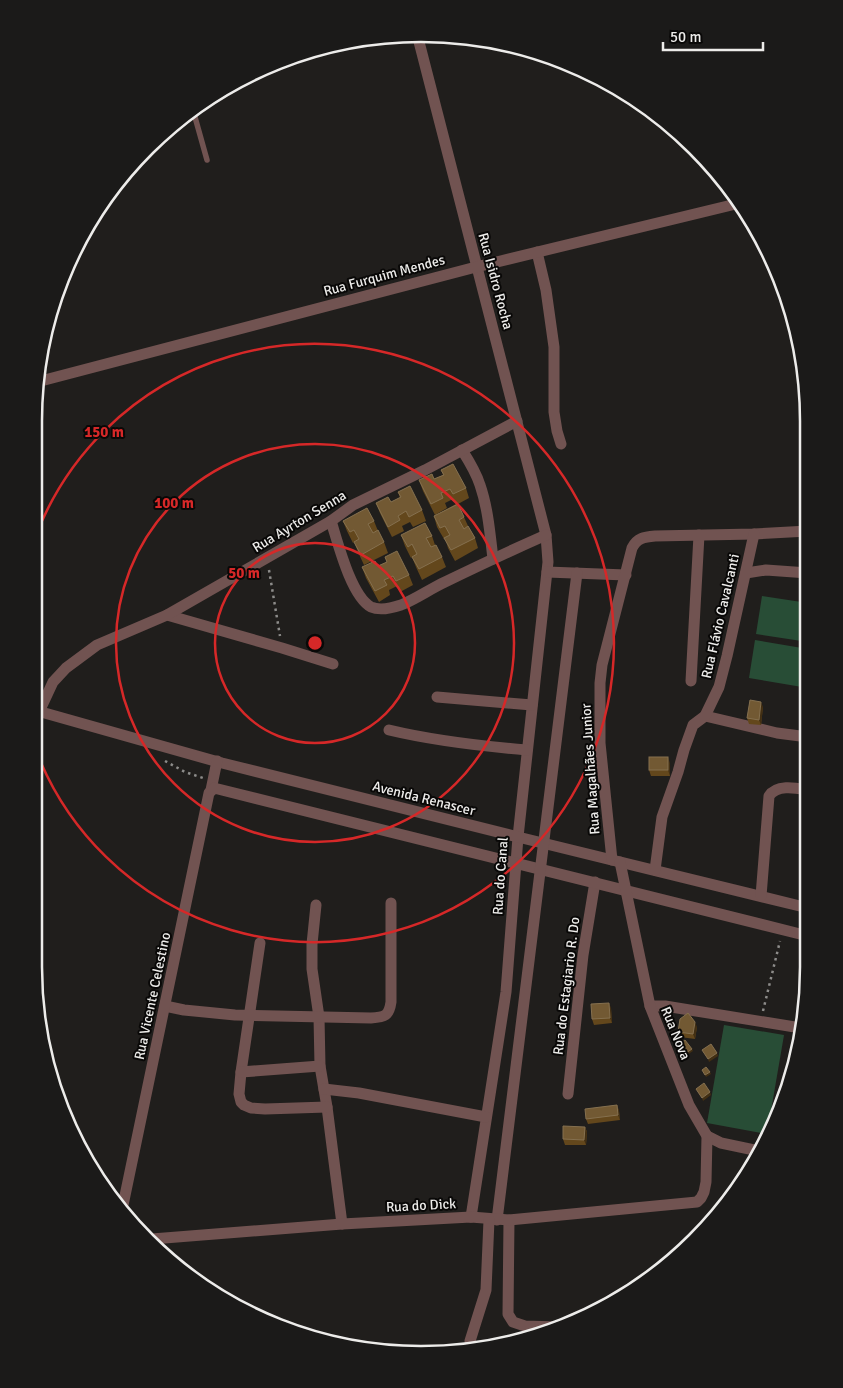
<svg xmlns="http://www.w3.org/2000/svg" width="843" height="1388" font-family="Signika,sans-serif">
  <style>
    .green { fill: #284d36 }
    .lines { fill: none; stroke-linecap: round; stroke-linejoin: round }
    .path { stroke: #8d8c8a; stroke-width: 2.5; stroke-dasharray: 2.5 4; stroke-linecap: butt }
    .lane { stroke: #715351; stroke-width: 5.5 }
    .street { stroke: #715351; stroke-width: 11 }
    .wall { fill: #63471c }
    .shaded-wall { fill: #422f13 }
    .building { fill: #725933; stroke: #85704f }
    .ring { fill: none; stroke: #d62828; stroke-width: 2.5 }
    .labels { text-anchor: middle; stroke-width: 4; stroke-linejoin: round; paint-order: stroke }
    .street-label { font-size: 14px; fill: #edecea; stroke: #090807 }
    .rim { fill: none; stroke: #edecea; stroke-width: 2.5 }
    .centre { fill: #d62828; stroke: #090807; stroke-width: 2.5 }
    .ring-label { font-size: 15px; text-anchor: middle; font-weight: bold; fill: #d62828; stroke: #090807; stroke-width: 4; stroke-linejoin: round; paint-order: stroke }
  </style>
  <rect width="100%" height="100%" fill="#201e1c"/>
  <g class="green">
    <polygon points="762,596 808,603 808,642 756,634"/>
    <polygon points="755,640 808,649 808,688 749,678"/>
    <polygon points="724,1025 784,1035 767,1134 707,1123"/>
  </g>
  <g class="lines">
    <g class="path">
      <polyline points="269,570 280,636"/>
      <polyline points="165,761 185,772 203,778"/>
      <polyline points="763,1011 780,941"/>
    </g>
    <polyline class="lane" points="193,110 207,160"/>
    <g class="street">
      <polyline points="417,34 546,535 548,562 518,837 506,992 471,1217"/>
      <polyline points="537,252 546,290 554,347 554,412 557,431 561,444"/>
      <polyline points="37,382 476,267 740,203"/>
      <path d="M462,450C469,461 476,472 480,485C488,508 490,534 493,559"/>
      <path d="M331,521C338,543 351,596 371,607C380,611 392,608 401,605C416,599 430,589 445,582C478,566 512,550 546,535"/>
      <polyline points="547,572 626,575"/>
      <polyline points="746,573 766,570 808,573"/>
      <polyline points="167,615 282,648 333,664"/>
      <polyline points="691,681 699,535"/>
      <polyline points="437,697 532,705"/>
      <polyline points="34,710 222,763 518,837 808,908"/>
      <polyline points="39,712 53,682 66,668 97,645 167,615 331,521 353,505 425,470 517,421"/>
      <polyline points="705,716 777,733 808,737"/>
      <path d="M389,730C435,741 480,746 527,750"/>
      <polyline points="211,790 217,761"/>
      <path d="M612,860L600,743V683L602,665L632,548C637,538 644,537 655,536L754,534L808,531"/>
      <polyline points="655,870 662,817 678,772 684,750 693,725 705,716 719,687 727,656 754,534"/>
      <path d="M761,896L769,796C777,784 796,788 808,790"/>
      <polyline points="316,905 312,944 312,969 319,1017 320,1066 327,1107 342,1224"/>
      <polyline points="260,943 241,1072 239,1094 241,1102 244,1105 251,1108 265,1109 327,1107"/>
      <path d="M165,1006L184,1010L235,1015L371,1018C385,1017 389,1016 391,1002V903"/>
      <polyline points="650,1006 665,1006 801,1028"/>
      <polyline points="241,1072 320,1066"/>
      <polyline points="324,1089 359,1093 486,1117"/>
      <polyline points="568,1094 583,955 595,882"/>
      <polyline points="707,1136 721,1143 759,1151"/>
      <polyline points="122,1210 209,793 214,788 808,936"/>
      <path d="M497,1220C525,1004 551,788 577,573"/>
      <polyline points="509,1220 508,1314 513,1322 525,1326 559,1327"/>
      <polyline points="152,1239 342,1224 471,1217 509,1220 697,1202 701,1198 704,1192 706,1182 707,1136 689,1105 650,1006 620,862"/>
      <polyline points="470,1341 486,1290 489,1220"/>
    </g>
  </g>
  <g class="wall">
    <polygon points="441,470 466,488 469,498 458,504 464,517 468,526 475,538 478,548 455,561 448,548 445,538 444,539 437,527 434,516 456,504 453,499 445,503 447,508 435,515 423,491 419,480 434,479 443,475"/>
    <polygon points="398,492 422,510 426,521 413,527 410,522 402,526 404,531 392,537 380,513 376,503 391,502 400,498"/>
    <polygon points="343,521 374,521 378,531 384,542 388,553 364,565 358,552 354,542 353,543 347,531"/>
    <polygon points="401,535 432,536 435,545 442,557 446,567 422,580 416,567 412,557 411,558 405,546"/>
    <polygon points="385,557 409,575 413,585 400,592 397,586 389,590 390,595 379,602 366,578 362,567 378,566 387,562"/>
    <polygon points="763,707 761,725 749,724 747,718"/>
    <polygon points="670,763 670,776 651,776 649,770"/>
    <polygon points="611,1008 612,1023 594,1025 592,1019"/>
    <polygon points="697,1027 695,1039 680,1037 678,1032"/>
    <polygon points="617,1105 619,1111 620,1120 588,1124 586,1119"/>
    <polygon points="585,1127 587,1132 586,1145 565,1145 563,1139"/>
  </g>
  <g class="shaded-wall">
    <polygon points="761,702 763,707 761,725 759,720"/>
    <polygon points="668,757 670,763 670,776 668,770"/>
    <polygon points="609,1003 611,1008 612,1023 610,1018"/>
    <polygon points="695,1022 697,1027 695,1039 693,1034"/>
    <polygon points="692,1049 693,1051 684,1057 683,1055"/>
    <polygon points="717,1053 718,1056 709,1062 708,1059"/>
    <polygon points="710,1072 711,1074 706,1077 705,1075"/>
    <polygon points="710,1092 711,1095 703,1101 702,1098"/>
    <polygon points="617,1105 619,1111 620,1120 618,1115"/>
    <polygon points="585,1127 587,1132 586,1145 584,1140"/>
  </g>
  <g class="building">
    <polygon points="453,464 466,488 453,494 450,489 441,493 443,498 431,504 419,480 432,474 434,479 444,475 441,470"/>
    <polygon points="410,486 422,510 409,517 406,511 398,516 400,520 388,527 376,503 388,497 391,502 401,497 398,492"/>
    <polygon points="458,504 464,517 459,520 464,529 468,526 475,538 451,550 444,538 450,535 445,526 440,528 434,516"/>
    <polygon points="367,508 374,521 368,524 373,533 378,530 384,542 361,555 354,542 359,539 354,530 350,532 343,521"/>
    <polygon points="425,523 432,536 426,538 431,547 436,545 442,557 419,569 412,557 417,554 412,544 408,547 401,535"/>
    <polygon points="397,551 409,575 396,581 393,576 384,580 387,585 375,591 362,567 375,561 378,566 387,562 385,557"/>
    <polygon points="750,700 761,702 759,720 747,718"/>
    <rect x="649" y="757" width="19" height="13"/>
    <polygon points="609,1003 610,1018 592,1019 591,1004"/>
    <polygon points="688,1013 695,1022 693,1034 678,1032 680,1019"/>
    <polygon points="685,1040 692,1049 683,1055 677,1046"/>
    <polygon points="711,1044 717,1053 708,1059 702,1050"/>
    <polygon points="706,1067 710,1072 705,1075 702,1070"/>
    <polygon points="704,1083 710,1092 702,1098 696,1089"/>
    <polygon points="617,1105 618,1115 586,1119 585,1109"/>
    <polygon points="563,1126 585,1127 584,1140 563,1139"/>
  </g>
  <g class="ring">
    <circle cx="315" cy="643" r="100"/>
    <circle cx="315" cy="643" r="199"/>
    <path d="M35 538A299 299 0 1 1 35 748"/>
  </g>
  <g class="labels">
    <g class="street-label">
      <text transform="translate(384 275) rotate(-15)" y="5">Rua Furquim Mendes</text>
      <text transform="translate(496 281) rotate(75)" y="5">Rua Isidro Rocha</text>
      <text transform="translate(299 521) rotate(-31)" y="5">Rua Ayrton Senna</text>
      <text transform="translate(720 616) rotate(-77)" y="5">Rua Flávio Cavalcanti</text>
      <text transform="translate(590 769) rotate(-94)" y="5">Rua Magalhães Junior</text>
      <text transform="translate(424 798) rotate(14)" y="5">Avenida Renascer</text>
      <text transform="translate(500 876) rotate(-86)" y="5">Rua do Canal</text>
      <text transform="translate(566 986) rotate(-83)" y="5">Rua do Estagiario R. Do</text>
      <text transform="translate(152 996) rotate(-78)" y="5">Rua Vicente Celestino</text>
      <text transform="translate(676 1033) rotate(68)" y="5">Rua Nova</text>
      <text transform="translate(421 1205) rotate(-3)" y="5">Rua do Dick</text>
    </g>
  </g>
  <path d="M0 0H843V1388H0ZM421 42H421A379 379 0 0 1 800 421V967A379 379 0 0 1 421 1346H421A379 379 0 0 1 42 967V421A379 379 0 0 1 421 42Z" fill="#1b1a19" fill-rule="evenodd"/>
  <path class="rim" d="M421 42H421A379 379 0 0 1 800 421V967A379 379 0 0 1 421 1346H421A379 379 0 0 1 42 967V421A379 379 0 0 1 421 42Z"/>
  <circle cx="315" cy="643" r="8" class="centre"/>
  <g class="ring-label">
    <text x="104" y="437">150 m</text>
    <text x="174" y="508">100 m</text>
    <text x="244" y="578">50 m</text>
  </g>
  <path d="M663 42v8h100v-8" fill="none" stroke="#edecea" stroke-width="2.5"/>
  <text x="670" y="42" font-size="15" fill="#edecea" stroke="#090807" stroke-width="4" paint-order="stroke">50 m</text>
</svg>
